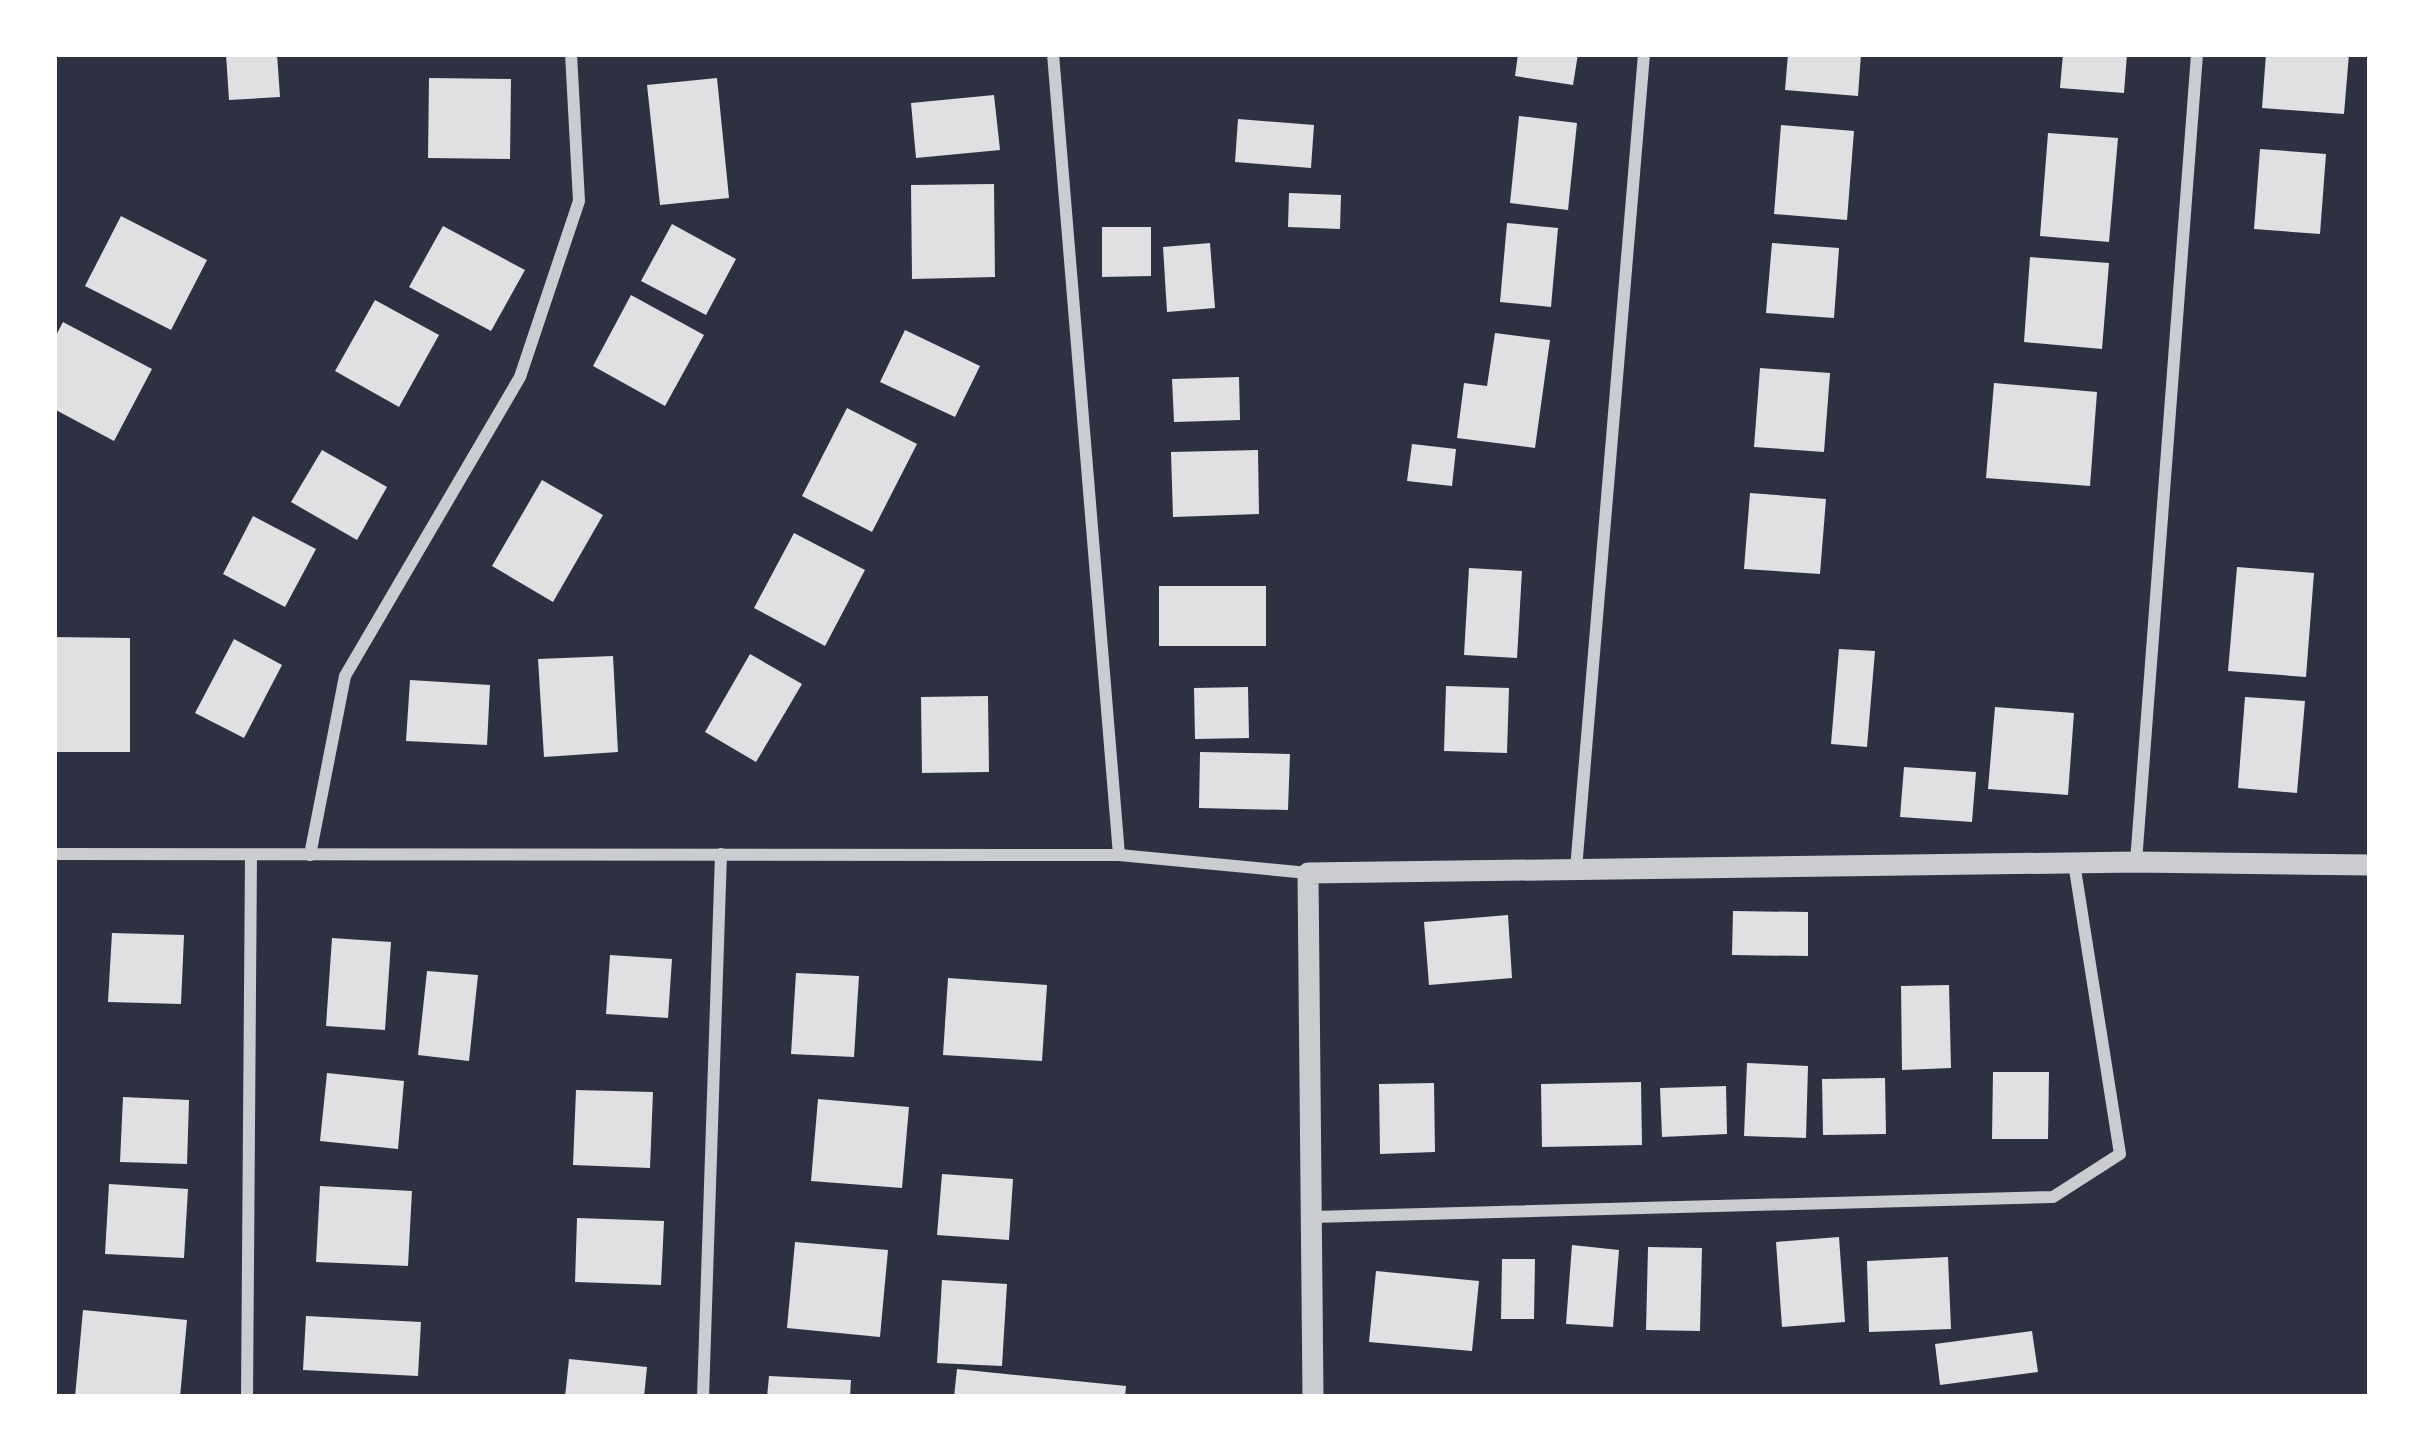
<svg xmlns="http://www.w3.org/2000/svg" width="2424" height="1451" font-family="'Roboto Condensed',sans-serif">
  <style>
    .building { fill: #e0e0e3 }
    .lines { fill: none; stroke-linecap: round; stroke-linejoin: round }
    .minor { stroke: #caccd0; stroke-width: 12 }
    .tertiary { stroke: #caccd0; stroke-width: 21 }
  </style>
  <rect width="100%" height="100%" fill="#2d3142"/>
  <g class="building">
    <polygon points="226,54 277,54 280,97 229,100"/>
    <polygon points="1518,54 1578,54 1573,85 1515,76"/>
    <polygon points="1788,54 1861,54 1858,96 1785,90"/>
    <polygon points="2063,54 2127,54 2124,93 2060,88"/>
    <polygon points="2266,54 2349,54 2344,114 2262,108"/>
    <polygon points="429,78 511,79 510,159 428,158"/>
    <polygon points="717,78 729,198 660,205 647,85"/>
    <polygon points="994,95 1000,150 916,158 911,103"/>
    <polygon points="1519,116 1577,123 1568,210 1510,203"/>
    <polygon points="1238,119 1314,125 1311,168 1235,162"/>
    <polygon points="1781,125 1854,131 1847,220 1774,214"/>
    <polygon points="2048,133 2118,138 2109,242 2040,236"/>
    <polygon points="2260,149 2326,154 2320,234 2254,229"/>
    <polygon points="994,184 995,277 912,279 911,185"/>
    <polygon points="1289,193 1341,195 1340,229 1288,227"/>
    <polygon points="121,216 207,260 171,330 85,286"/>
    <polygon points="1507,223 1558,228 1551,307 1500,302"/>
    <polygon points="672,224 736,259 706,315 641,281"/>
    <polygon points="443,226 525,270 491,331 409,287"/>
    <polygon points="1102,227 1151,227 1151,276 1102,277"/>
    <polygon points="1210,243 1215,308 1167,312 1163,247"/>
    <polygon points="1772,243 1839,248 1834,318 1766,313"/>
    <polygon points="2030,257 2109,263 2102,349 2024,342"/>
    <polygon points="631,295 704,335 665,406 593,366"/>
    <polygon points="375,300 439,335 399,407 335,371"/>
    <polygon points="63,322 152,369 114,441 54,409 54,339"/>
    <polygon points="905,330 980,366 955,417 880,382"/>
    <polygon points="1495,333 1550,340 1535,448 1457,438 1464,383 1487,386"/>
    <polygon points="1760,368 1830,373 1824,452 1754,447"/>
    <polygon points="1239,377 1240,420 1174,422 1172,379"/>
    <polygon points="1994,383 2097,392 2090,486 1986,478"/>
    <polygon points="847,408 917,444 872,532 802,496"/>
    <polygon points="1412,444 1456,449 1452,486 1407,481"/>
    <polygon points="322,450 387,487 357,540 291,502"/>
    <polygon points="1258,450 1259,514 1173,517 1171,452"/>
    <polygon points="542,480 603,515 553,602 492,566"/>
    <polygon points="1750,493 1826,499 1820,574 1744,569"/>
    <polygon points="253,516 316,549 285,607 223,574"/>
    <polygon points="794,533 865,570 825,646 754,608"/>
    <polygon points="2237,567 2314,573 2306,677 2228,671"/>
    <polygon points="1469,568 1522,571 1517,658 1464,655"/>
    <rect x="1159" y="586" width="107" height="60"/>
    <polygon points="54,637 130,638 130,752 54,752"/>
    <polygon points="234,639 282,665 244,738 195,713"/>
    <polygon points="1839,649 1875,651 1867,747 1831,744"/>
    <polygon points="750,654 802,684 756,762 705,732"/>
    <polygon points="613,656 618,752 544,757 538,659"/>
    <polygon points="410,680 490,685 487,745 406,741"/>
    <polygon points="1446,686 1509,688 1507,753 1444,751"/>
    <polygon points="1248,687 1249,738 1195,739 1194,688"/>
    <polygon points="988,696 989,772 922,773 921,697"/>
    <polygon points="2245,697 2305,701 2297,793 2238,788"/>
    <polygon points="1995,707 2074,713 2068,795 1988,789"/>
    <polygon points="1200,752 1290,754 1288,810 1199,808"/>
    <polygon points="1904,767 1976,772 1972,822 1900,817"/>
    <polygon points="1733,911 1808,912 1808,956 1732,955"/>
    <polygon points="1508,915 1512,978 1429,985 1424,922"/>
    <polygon points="112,933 184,935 181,1004 108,1002"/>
    <polygon points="332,938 391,942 385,1030 326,1026"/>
    <polygon points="610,955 672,959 668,1018 606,1014"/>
    <polygon points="427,971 478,975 469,1061 418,1055"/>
    <polygon points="796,973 859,976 854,1057 791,1054"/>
    <polygon points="948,978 1047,985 1042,1061 943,1055"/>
    <polygon points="1949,985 1951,1068 1902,1070 1901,986"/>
    <polygon points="1747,1063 1808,1066 1806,1138 1744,1136"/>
    <polygon points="1993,1072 2049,1072 2048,1139 1992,1139"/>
    <polygon points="327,1073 404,1081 398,1149 320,1141"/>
    <polygon points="1885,1078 1886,1134 1823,1135 1822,1079"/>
    <polygon points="1641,1082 1642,1145 1542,1147 1541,1084"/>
    <polygon points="1434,1083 1435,1152 1380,1154 1379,1084"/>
    <polygon points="1726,1086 1727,1134 1662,1137 1660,1088"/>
    <polygon points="576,1090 653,1092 650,1168 573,1165"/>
    <polygon points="123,1097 189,1100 187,1164 120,1162"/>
    <polygon points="818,1099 909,1107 902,1188 811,1181"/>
    <polygon points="942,1174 1013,1179 1009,1240 937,1235"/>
    <polygon points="109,1184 188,1189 184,1258 105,1254"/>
    <polygon points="320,1186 412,1191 408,1266 316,1262"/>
    <polygon points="577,1218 664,1221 661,1285 575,1282"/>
    <polygon points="1839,1237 1845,1322 1782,1327 1776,1242"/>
    <polygon points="795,1242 888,1250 880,1337 787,1328"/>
    <polygon points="1572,1245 1619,1250 1613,1327 1566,1324"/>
    <polygon points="1648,1247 1702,1248 1700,1331 1646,1330"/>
    <polygon points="1948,1257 1951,1329 1869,1332 1867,1261"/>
    <polygon points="1502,1259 1535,1259 1534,1319 1501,1319"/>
    <polygon points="1376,1271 1479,1281 1472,1351 1369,1342"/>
    <polygon points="942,1280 1007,1284 1002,1366 937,1363"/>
    <polygon points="83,1310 187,1320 180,1397 75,1397"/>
    <polygon points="306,1316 421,1322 418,1376 303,1370"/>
    <polygon points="2032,1331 2038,1372 1940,1385 1935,1344"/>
    <polygon points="569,1359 647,1367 644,1397 565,1397"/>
    <polygon points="957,1369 1126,1386 1125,1397 954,1397"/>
    <polygon points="769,1376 851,1380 850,1397 767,1397"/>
  </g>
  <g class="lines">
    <g class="minor">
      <polyline points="1053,54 1119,855"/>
      <polyline points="54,854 1119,855 1308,873"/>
      <polyline points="310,855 345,676 520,377 579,201 571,54"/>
      <polyline points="2136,862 2197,54"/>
      <polyline points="1576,869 1644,54"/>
      <polyline points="1312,1217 2053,1197 2120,1154 2074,863"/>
      <polyline points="247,1397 251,855"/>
      <polyline points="703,1397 721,854"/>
    </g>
    <polyline class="tertiary" points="1313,1397 1308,873 2136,862 2370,865"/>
  </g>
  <rect width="2424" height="1451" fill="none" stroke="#ffffff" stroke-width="114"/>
</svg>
